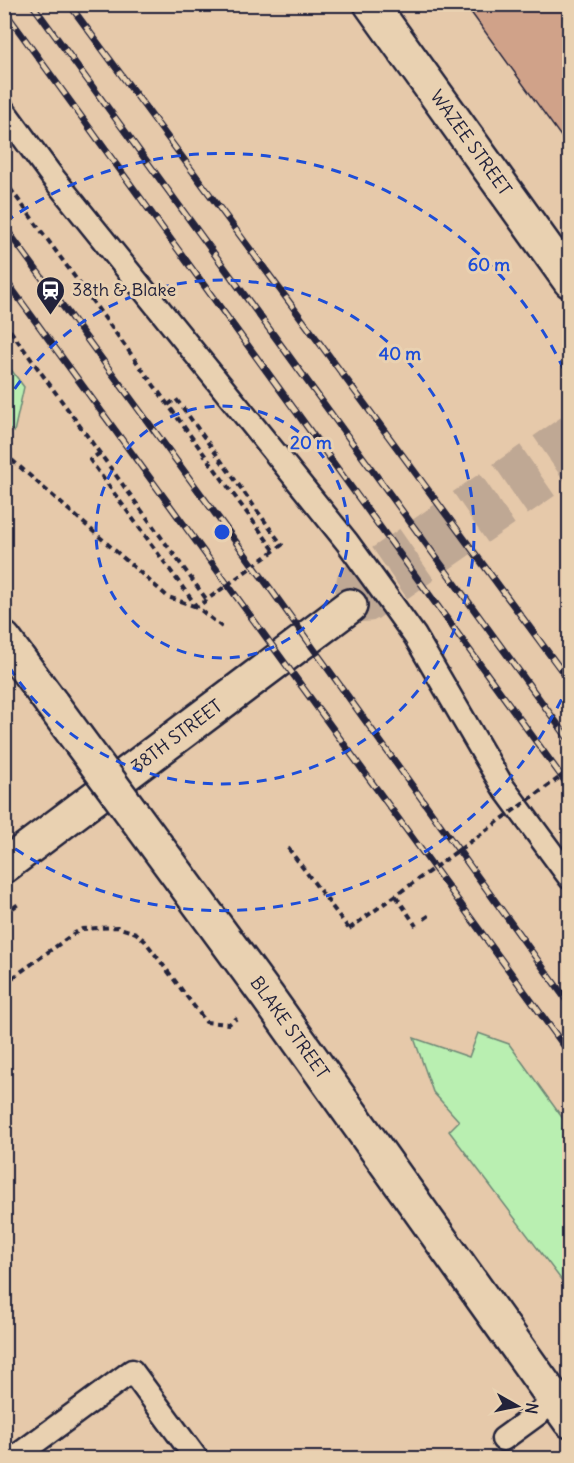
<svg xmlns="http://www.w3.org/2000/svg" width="574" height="1463" font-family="Delius,sans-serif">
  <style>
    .green { fill: #b9efb1; stroke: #6e8876; stroke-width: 1.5 }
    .building { fill: #d0a289; stroke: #22223b; stroke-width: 1.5 }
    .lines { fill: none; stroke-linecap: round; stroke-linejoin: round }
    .secondary-tunnel { stroke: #bfa894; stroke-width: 33; stroke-dasharray: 33 16; stroke-linecap: butt }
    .service-casing { stroke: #22223b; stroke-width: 27 }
    .minor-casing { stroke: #22223b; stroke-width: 38 }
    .tertiary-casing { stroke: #22223b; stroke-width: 38 }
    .secondary-casing { stroke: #22223b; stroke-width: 38 }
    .path { stroke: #22223b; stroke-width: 4; stroke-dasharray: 6 4.5; stroke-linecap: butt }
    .service { stroke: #e9d1b1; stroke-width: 22 }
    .minor { stroke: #e9d1b1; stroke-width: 33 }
    .tertiary { stroke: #e9d1b1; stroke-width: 33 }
    .secondary { stroke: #e9d1b1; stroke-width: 33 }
    .rail-casing { stroke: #22223b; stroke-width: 7 }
    .rail { stroke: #e9d1b1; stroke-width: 4.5; stroke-dasharray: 14; stroke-linecap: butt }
    .tertiary-bridge-casing { stroke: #22223b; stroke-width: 38; stroke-linecap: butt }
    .path-bridge { stroke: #22223b; stroke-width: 4; stroke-dasharray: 6 4.5; stroke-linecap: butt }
    .tertiary-bridge { stroke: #e9d1b1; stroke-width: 33 }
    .ring { fill: none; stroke: #1d4ed8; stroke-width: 3; stroke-dasharray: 10 8 }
    .labels { text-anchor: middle; stroke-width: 6; stroke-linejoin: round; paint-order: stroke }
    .street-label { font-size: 18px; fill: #22223b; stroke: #e9d1b1 }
    .poi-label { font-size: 18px; fill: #22223b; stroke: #e9d1b1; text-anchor: start }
    .centre { fill: #1d4ed8; stroke: #e9d1b1; stroke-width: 3 }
    .ring-label { font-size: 18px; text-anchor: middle; font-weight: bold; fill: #1d4ed8; stroke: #e9d1b1; stroke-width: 6; stroke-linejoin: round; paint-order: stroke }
  </style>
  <rect width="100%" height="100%" fill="#e6c9aa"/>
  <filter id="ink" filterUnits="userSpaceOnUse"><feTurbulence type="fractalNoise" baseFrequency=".0167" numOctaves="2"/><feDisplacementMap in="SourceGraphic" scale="12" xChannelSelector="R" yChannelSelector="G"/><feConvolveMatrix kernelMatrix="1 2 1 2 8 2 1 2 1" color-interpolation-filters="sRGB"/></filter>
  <g filter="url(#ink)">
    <g class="green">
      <polygon points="4,360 24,387 14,432 5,426"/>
      <polygon points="478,1033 509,1044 569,1127 569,1290 449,1131 459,1121 433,1092 414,1038 469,1057"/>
    </g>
    <polygon class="building" points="465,4 570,4 570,149"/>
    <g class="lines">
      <polyline class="secondary-tunnel" points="570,431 353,581 350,606 369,605 570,465"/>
      <defs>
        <g id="service">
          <polyline points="4,111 51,175 347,542 415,636 503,787 570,878"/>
          <polyline points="503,1439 555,1401"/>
          <polyline points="14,1458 132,1371 196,1458"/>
        </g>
        <g id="minor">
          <path id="s1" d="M371,4L570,281"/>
        </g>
        <g id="tertiary">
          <polyline points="4,639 52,704"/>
          <path id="s2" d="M181,879L267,996L570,1421"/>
        </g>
        <g id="secondary">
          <path id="s3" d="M4,866L350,606"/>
        </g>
      </defs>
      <use href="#service" class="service-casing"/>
      <use href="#minor" class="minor-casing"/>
      <use href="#tertiary" class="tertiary-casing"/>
      <use href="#secondary" class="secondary-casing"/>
      <g class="path">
        <polyline points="4,180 274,550"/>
        <polyline points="4,322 207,600"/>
        <polyline points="168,405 176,399 183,408 282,545 197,607"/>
        <polyline points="4,453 168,597 197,607"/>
        <polyline points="100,453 90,460 197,607 222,627"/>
        <polyline points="288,848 349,929"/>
        <polyline points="396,896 416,926"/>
        <polyline points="4,914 20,903"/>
        <polyline points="424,919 430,915"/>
        <polyline points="4,984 73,934 82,929 117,927 136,933 145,941 206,1022 229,1024 237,1018"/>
      </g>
      <use href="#service" class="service"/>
      <use href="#minor" class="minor"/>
      <use href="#tertiary" class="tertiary"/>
      <use href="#secondary" class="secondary"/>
      <defs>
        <g id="rail">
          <polyline points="32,4 570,741"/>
          <polyline points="69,4 570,682"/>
          <polyline points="8,16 570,788"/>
          <polyline points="4,226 272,591 570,1005"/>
          <polyline points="4,278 570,1054"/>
        </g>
      </defs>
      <use href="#rail" class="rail-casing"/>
      <use href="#rail" class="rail"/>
      <defs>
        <polyline id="tertiary-bridge" points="52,704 181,879"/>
      </defs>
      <use href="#tertiary-bridge" class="tertiary-bridge-casing"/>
      <polyline class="path-bridge" points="349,929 570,770"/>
      <use href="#tertiary-bridge" class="tertiary-bridge"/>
    </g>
  </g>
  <g class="ring">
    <circle cx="222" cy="532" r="126"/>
    <path d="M5 404A252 252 0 1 1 5 660"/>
    <path d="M569 683A378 378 0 0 1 5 842M5 222A378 378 0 0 1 569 381"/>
  </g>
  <defs>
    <symbol id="station-pin" viewBox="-11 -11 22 30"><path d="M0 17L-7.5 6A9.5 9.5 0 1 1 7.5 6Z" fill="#22223b" stroke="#e9d1b1"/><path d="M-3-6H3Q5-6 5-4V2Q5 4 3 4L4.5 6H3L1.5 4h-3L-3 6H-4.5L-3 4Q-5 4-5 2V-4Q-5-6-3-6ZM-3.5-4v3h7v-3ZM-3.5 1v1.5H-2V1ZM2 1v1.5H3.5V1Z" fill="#fff"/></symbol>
  </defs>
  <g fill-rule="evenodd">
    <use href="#station-pin" x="34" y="274" width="33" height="45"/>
  </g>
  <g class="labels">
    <g class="street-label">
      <text dy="6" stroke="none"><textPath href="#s1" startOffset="171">WAZEE STREET</textPath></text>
      <text dy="6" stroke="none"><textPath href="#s3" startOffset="216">38TH STREET</textPath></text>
      <text dy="6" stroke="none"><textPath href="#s2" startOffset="184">BLAKE STREET</textPath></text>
    </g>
    <g class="poi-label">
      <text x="72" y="296">38th &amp; Blake</text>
    </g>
  </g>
  <circle cx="222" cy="532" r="9" class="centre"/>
  <g class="ring-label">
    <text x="489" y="271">60 m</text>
    <text x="400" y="360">40 m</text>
    <text x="311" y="449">20 m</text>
  </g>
  <rect width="574" height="1463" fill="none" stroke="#e9d1b1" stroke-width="24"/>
  <rect x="12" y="12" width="550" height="1439" fill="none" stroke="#22223b" stroke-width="2" filter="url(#ink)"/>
  <g transform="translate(517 1406) rotate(99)" stroke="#e9d1b1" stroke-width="4.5" paint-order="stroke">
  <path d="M0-4.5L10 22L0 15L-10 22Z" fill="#22223b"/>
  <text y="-9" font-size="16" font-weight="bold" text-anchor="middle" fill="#22223b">N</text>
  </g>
</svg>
